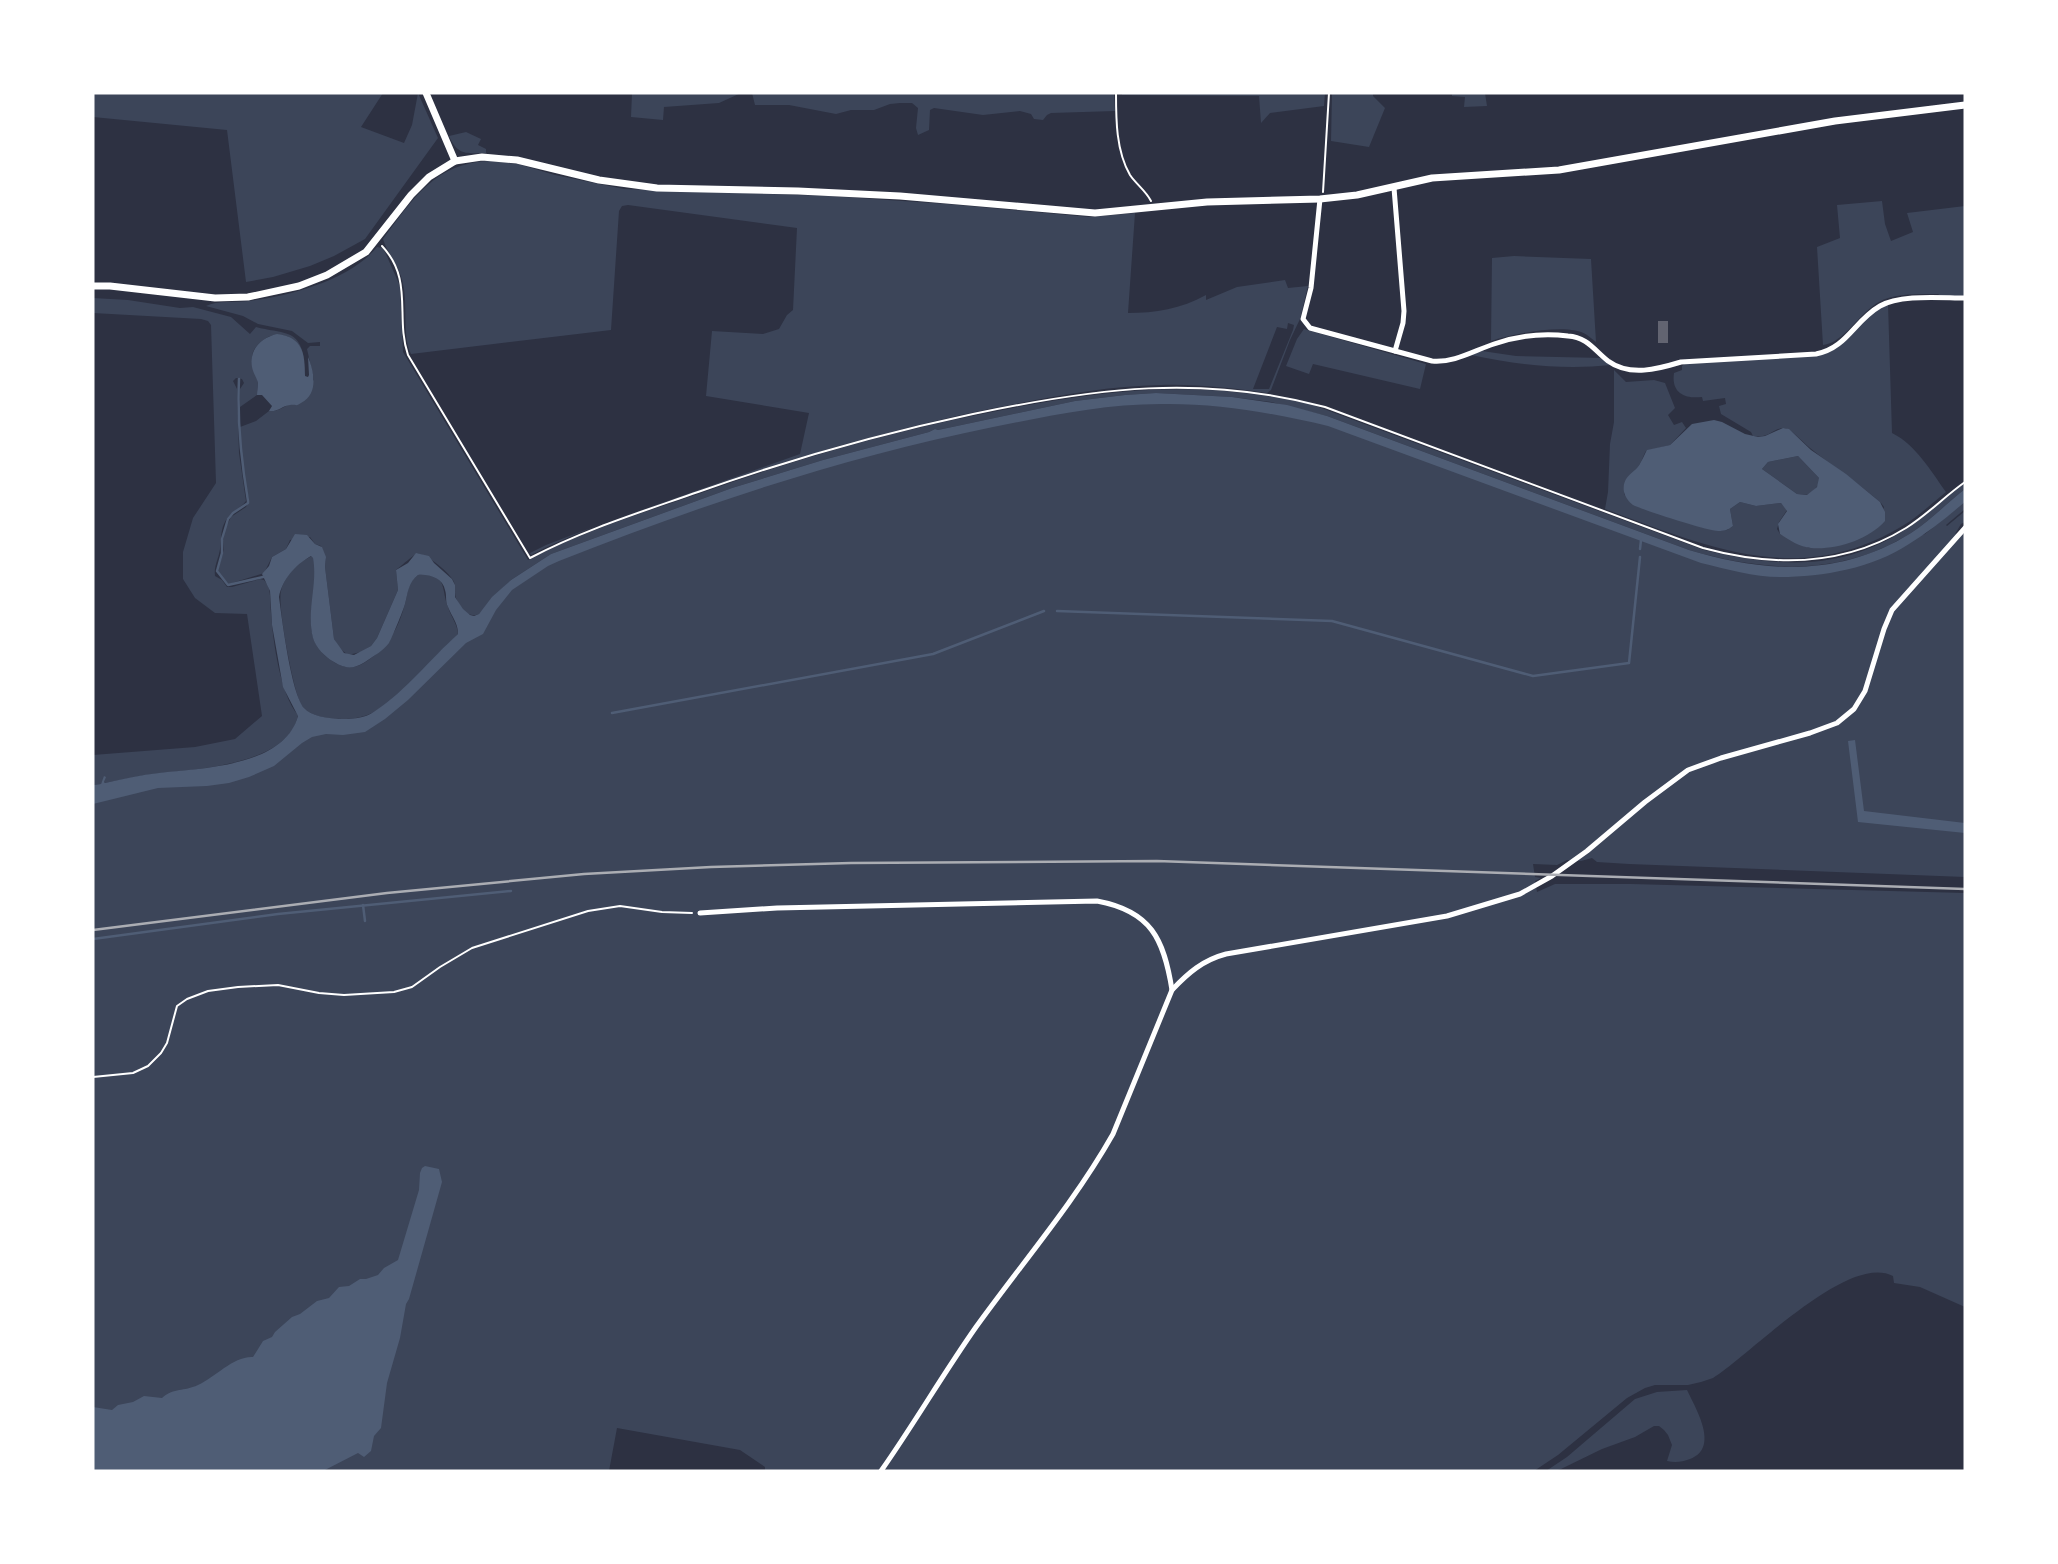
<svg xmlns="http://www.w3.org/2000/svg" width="2058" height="1564" font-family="'Asap Condensed',sans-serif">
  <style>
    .green { fill: #3c4559; fill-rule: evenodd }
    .water { fill: #4f5d75; fill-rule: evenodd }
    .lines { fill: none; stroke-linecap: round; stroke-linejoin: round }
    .stream { stroke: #4f5d75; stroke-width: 2.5 }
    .building { fill: #626471 }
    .path { stroke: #fff; stroke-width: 2 }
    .minor { stroke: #fff; stroke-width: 5 }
    .tertiary { stroke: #fff; stroke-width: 7 }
    .rail { stroke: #abadb3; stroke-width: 2.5 }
  </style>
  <rect width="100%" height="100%" fill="#2d3142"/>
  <g class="green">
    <polygon points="93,93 383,93 361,127 404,143 412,125 418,93 438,138 365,239 334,256 310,266 273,277 246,282 227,130 93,117"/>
    <polygon points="632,93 741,93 719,103 664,107 663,120 631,117"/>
    <polygon points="752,93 1114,93 1115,111 1051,113 1047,115 1043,120 1034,119 1031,114 1020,111 983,115 934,108 930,110 929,130 918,135 916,128 918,108 912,103 900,103 890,104 874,110 851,110 836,114 789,105 755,105"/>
    <polygon points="1122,93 1325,93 1324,106 1270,113 1261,123 1259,96 1122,95"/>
    <polygon points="1332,93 1373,93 1373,96 1385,108 1369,147 1331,141"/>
    <polygon points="1452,93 1485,93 1487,106 1464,107 1465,97 1452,96"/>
    <path d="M466,132L481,139L478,145L486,149V153C466,153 458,156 449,136Z"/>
    <path d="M491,161L518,164L555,175L624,189L829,196L947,204L1090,217L1135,213L1128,313C1155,313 1181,309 1206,295V300L1237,287L1285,280L1288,288L1308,286L1300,319L1290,340L1271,390L1267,393C1232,388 1197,384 1161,385C1103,386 1046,398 989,409C886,431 787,459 689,494C636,513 580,529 531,555L530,553L546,545L580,532L800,454L809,413L706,396L712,331L763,334L779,329L787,315L793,310L797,228L628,205L622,206L619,211L611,330L411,354C402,336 408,305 403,284C400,267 388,255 383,239C413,199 435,162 491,161ZM1288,323L1294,325L1293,330L1269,389H1253L1277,327L1287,329Z"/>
    <path d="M1882,201L1885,224L1891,241L1913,232L1907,213L1965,206V296H1941L1938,294C1922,294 1893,293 1879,302C1860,312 1844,343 1823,345L1817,247L1840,238L1837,205Z"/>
    <path d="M377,247L382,248L385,252L400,286L403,352L528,560C582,531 643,513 701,493C793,460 886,433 982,414C1100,390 1194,377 1313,405L1704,550C1777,567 1841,572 1906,529C1927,516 1945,497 1965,483V489C1947,503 1931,520 1911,533C1841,577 1765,572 1689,550L1327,416L1271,402L1232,397L1156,393L1125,395L1075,401L938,430L935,429L929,432L823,460L732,488L551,554L511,580L479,614C468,619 460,608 456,598C454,593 456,588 454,582C451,574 425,552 417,554C413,555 400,567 396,570L398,590L377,638L371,646L361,652L348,655L339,648L334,639L325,567L326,559L321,546L315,544L310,537L290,540L286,549L272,557L264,573L229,584L220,575L218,570L224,550L223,540L225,529L231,517L246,507L249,501L242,462L240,427L256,421L269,411C287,412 301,392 314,380L307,349L310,346H320V342L308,343L292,331L258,324L243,316L206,306C217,300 236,303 249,301C290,296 350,280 377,247Z"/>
    <path d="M1514,256L1591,259L1596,342C1593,340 1590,337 1587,335C1568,322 1513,334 1491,341L1492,258Z"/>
    <path d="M93,298L128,300L180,308L193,307L231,317L250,334L256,327C281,334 300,328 304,359L302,353L289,337C279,334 270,334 262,341C244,355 255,367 258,383C258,387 257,391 257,395L240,407V389L244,383L242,379L236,378L233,381L237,389L239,453L246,501C241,508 234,510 229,516C218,529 223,540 219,554C217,562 214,567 215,576L222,580L227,587H232L260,579L264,580L268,585C271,594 270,604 271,613C273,641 280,694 298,715C289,766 193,769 154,774C138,776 121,780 105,783L104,782L105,776L101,784L93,785V755L195,747L235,739L262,716L247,614L215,613L195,598L183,579V552L193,518L216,483L211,325L208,321L201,319L93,313Z"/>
    <path d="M1888,304L1892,433C1916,445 1931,471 1946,492C1932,503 1919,516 1904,525C1800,589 1708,547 1605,509L1608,492L1610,444L1614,422V370L1626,382L1654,380L1665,383L1675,408L1668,415L1674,425L1682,422L1686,428L1670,445L1646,451C1643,456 1641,464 1637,468C1626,481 1626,474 1624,494L1629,501L1639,507L1701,527L1720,531L1727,530L1733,526L1730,509L1740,502L1756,506L1781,503L1787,510L1779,522L1777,529L1780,534L1809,548L1844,544L1876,529L1884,507L1881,503C1859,483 1833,467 1810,448C1805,444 1790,428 1784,428C1773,428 1769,439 1753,436L1751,432L1721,414L1719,406L1726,404L1725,398L1703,401L1702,397C1685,399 1671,393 1674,373L1682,370V366L1685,363L1816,356C1851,349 1858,316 1888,304Z"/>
    <polygon points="1304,329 1426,364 1420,389 1313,364 1309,374 1286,366 1297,339"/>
    <path d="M1482,351L1516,356L1602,358L1611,365C1564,370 1517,365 1471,355Z"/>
    <path d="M1208,400L1343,425L1689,552L1776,572L1839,565L1925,534L1965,502V509L1946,525L1947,526L1965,511V522L1961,524L1955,534L1965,530V877L1629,864L1597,862L1592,858L1581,861L1567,860L1557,865L1533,864L1535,877L1541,878L1535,881L1537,892L1555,884H1631L1965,893V1307L1920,1287L1894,1283L1893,1276C1848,1252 1750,1355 1713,1378L1701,1382L1688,1385H1655L1645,1388L1627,1398L1558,1455L1534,1471H765V1467L740,1450L617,1428L609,1471H93V789L169,779L272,755L287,742L374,717L533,568L702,503L951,431L1112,401Z"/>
    <polygon points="1798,456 1819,478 1819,484 1810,495 1797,494 1762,469 1768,462"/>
    <path d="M312,556C327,582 292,630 328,658C341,668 353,671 367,661C389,646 398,629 405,604C408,593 407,583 418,575C448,571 441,590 448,607C451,617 457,623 458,634C432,658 404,696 372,713C356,722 314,722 302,706C294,695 277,604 281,591C284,577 298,562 312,556Z"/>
    <path d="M1687,1390C1696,1409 1720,1448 1690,1459C1682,1462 1675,1463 1667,1461L1672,1445L1668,1435L1664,1430L1659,1426H1654L1635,1437L1602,1449L1561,1469L1555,1471H1546L1567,1457L1635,1399L1657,1392Z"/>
  </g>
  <g class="water">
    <path d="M277,334C303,337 305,354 305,376L308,377L309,375L308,357C314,371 319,394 301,403C295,407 297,404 290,405C282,406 278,412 269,411L272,406L262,395H257C257,391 258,387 258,383C257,378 253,373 252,367C249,349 261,338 277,334Z"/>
    <path d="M1156,393L1232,397L1287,405L1327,416L1689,550C1765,573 1841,577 1911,533C1931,520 1947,503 1965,489V502C1947,517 1929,532 1909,544C1873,568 1823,577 1780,577C1754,577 1726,569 1701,563L1328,426C1273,413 1217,403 1161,404C1103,404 1049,416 993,427C845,457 700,505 559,561L548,566L512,590L496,610L483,634L466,643L408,700L385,719L365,732L343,735L326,734L312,737L302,743L274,766L249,777L229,783L207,786L158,788L93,804V785L101,784L104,776L106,777L104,782L105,783C123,779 141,775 159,773C201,768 284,767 298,716L283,687L272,625L270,591L262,574L269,566L272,557L286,549L295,534L307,535L315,544L322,547L326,557L325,567L334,639L344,653L354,655L371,646L377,638L398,590L396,570L408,563L416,553L429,556L434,563L452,579L455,585V597L463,609L470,615L474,616L479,614L492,597L511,580L551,554L732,488L823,460L929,432L935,429L938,430L1075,401L1125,395ZM311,556L313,558C318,584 306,611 313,638C316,648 325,657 334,662C347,670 355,669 368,660C375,655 383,651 389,643C392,638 403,611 405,604C408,593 408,583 418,575C429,574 443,578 445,590C447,596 445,601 448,607C452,617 458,623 458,634C430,659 407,690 375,711C364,719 352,719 339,719C327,718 311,716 304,708C291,693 282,619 279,597C282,580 295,565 311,556Z"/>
    <path d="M1714,420L1722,422L1745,434L1758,437L1765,436L1783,428L1789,429L1811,450L1846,474L1880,502L1885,512V521C1868,540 1836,550 1811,548C1800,547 1789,540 1780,534L1778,524L1787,511L1781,503L1756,506L1740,502L1730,509L1733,526C1728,530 1725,531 1718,531C1708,531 1643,510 1633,505C1629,502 1625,497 1624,492C1622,480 1629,475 1636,469C1641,464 1644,455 1647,450L1670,445L1692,424ZM1798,456L1819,478L1817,487L1807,495L1797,494L1762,469L1768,462Z"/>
    <polygon points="1855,740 1864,811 1965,823 1965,833 1858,822 1848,741"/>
    <path d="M425,1166L439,1169L442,1182L409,1299L406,1304L400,1338L387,1383L381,1428L374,1436L371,1451L364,1457L358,1453L323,1471H93V1407L112,1410L118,1405L133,1402L144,1396L162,1398C175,1387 183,1392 198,1385C216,1377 233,1356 253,1357L263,1341L272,1337L275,1332L292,1317L300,1314L317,1301L329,1298L339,1287L349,1286L360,1279H366L378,1275L384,1268L398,1260L419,1190L420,1173L422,1168Z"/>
  </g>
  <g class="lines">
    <g class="stream">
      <path d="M239,379C237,421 241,460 248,501V503L233,513L228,519L222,539V553L217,571L228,585L263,577"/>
      <polyline points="1640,549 1641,540"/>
      <polyline points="1057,611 1332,621 1533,676 1629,663 1640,557"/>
      <polyline points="612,713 933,654 1044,611"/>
      <polyline points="363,905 365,921"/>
      <polyline points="93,939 278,914 511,891"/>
    </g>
  </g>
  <rect class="building" x="1658" y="321" width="10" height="22"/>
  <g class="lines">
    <g class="path">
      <path d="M1116,93C1116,119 1116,151 1130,175C1136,184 1146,191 1151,201"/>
      <polyline points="1323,192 1329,93"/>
      <path d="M382,246C414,280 395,317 408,355L530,558C583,530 641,512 698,492C788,460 879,434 973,414C1096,388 1201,374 1325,407L1703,548C1773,567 1843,567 1906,528C1927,515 1945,496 1965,482"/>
      <polyline points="93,1077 133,1073 148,1066 161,1053 167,1043 177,1006 187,999 208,991 238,987 278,985 319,993 344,995 394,992 412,987 440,967 472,948 588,911 620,906 662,912 692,913"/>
    </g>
    <g class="minor">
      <polyline points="1394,188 1404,311 1403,323 1395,351"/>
      <path d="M1320,199L1311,288L1303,319L1310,328L1432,361C1454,363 1473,351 1494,344C1517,336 1543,333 1568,336C1587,337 1595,351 1608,361C1630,377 1658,369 1681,362L1816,354C1847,348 1854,321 1880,306C1900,294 1941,298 1965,298"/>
      <path d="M700,913L777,908L1097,901C1151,911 1164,939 1172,990"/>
      <path d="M881,1471C914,1424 943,1374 976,1327C1022,1263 1074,1203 1113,1134L1172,990C1188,973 1203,960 1226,954L1447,916L1520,894L1552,876L1587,851L1645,802L1688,770L1721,758L1810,733L1837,723L1854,709L1865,691L1884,629L1892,610L1965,528"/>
    </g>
    <g class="tertiary">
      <polyline points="426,93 455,161"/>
      <polyline points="93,286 110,286 215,298 248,297 299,286 327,275 366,252 411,195 429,177 455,161 482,157 517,160 599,180 657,188 798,191 900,196 1095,213 1207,202 1320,199 1357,195 1432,178 1559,170 1835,121 1965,105"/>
    </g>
    <polyline class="rail" points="93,930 387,893 584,874 711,867 851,863 1157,861 1965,889"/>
  </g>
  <rect width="2058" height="1564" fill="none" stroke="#ffffff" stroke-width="189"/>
</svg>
